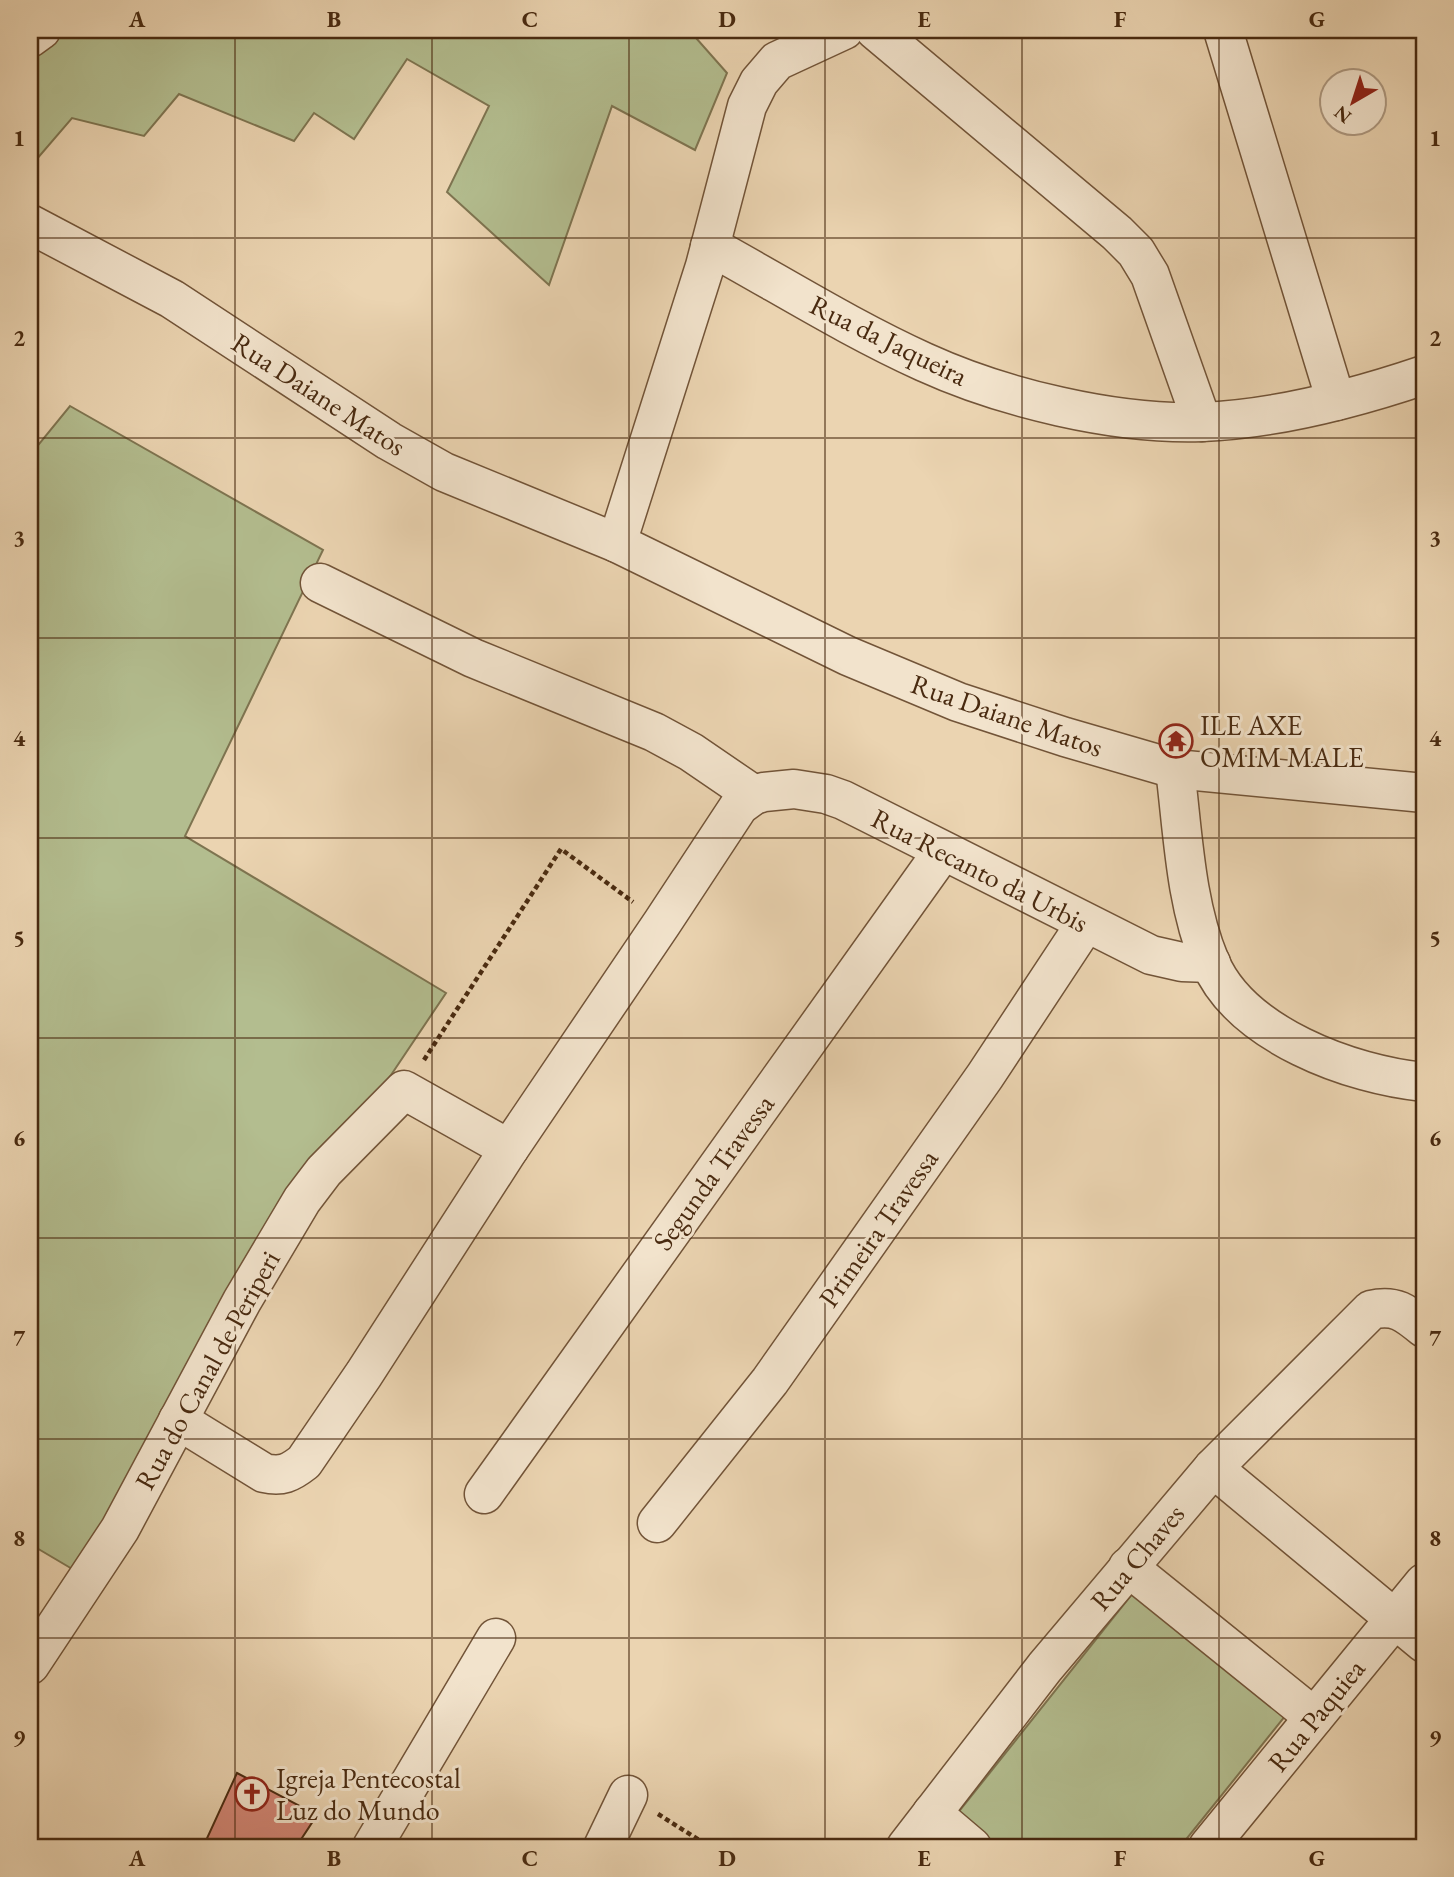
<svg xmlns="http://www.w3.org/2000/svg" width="1454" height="1877" font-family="'EB Garamond',serif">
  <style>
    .green { fill: #b3bd8f; stroke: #7e7450; stroke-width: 2 }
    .building { fill: #d48676; stroke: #492a10; stroke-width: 2 }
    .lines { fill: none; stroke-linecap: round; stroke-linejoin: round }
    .minor-casing { stroke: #725438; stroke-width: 41 }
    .path { stroke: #492a10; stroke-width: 4.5; stroke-dasharray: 5 3.5; stroke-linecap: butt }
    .minor { stroke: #f2e3cc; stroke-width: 38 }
    .grid { fill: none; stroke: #492a10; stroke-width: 2; stroke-opacity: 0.55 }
    .labels { text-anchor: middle; stroke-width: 6; stroke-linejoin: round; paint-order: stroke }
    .street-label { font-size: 28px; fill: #492a10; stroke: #f2e3cc }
    .poi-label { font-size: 28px; fill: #492a10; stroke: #f2e3cc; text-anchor: start }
    .neatline { fill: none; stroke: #492a10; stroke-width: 2.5 }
    .grid-label { font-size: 23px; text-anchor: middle; font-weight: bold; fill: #492a10 }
  </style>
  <rect width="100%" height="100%" fill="#ebd4b1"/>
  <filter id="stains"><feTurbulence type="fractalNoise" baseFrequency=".00286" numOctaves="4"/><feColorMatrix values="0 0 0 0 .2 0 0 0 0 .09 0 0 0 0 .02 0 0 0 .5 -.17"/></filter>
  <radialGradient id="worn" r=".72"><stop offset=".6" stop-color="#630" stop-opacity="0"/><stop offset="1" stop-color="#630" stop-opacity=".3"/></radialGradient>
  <g class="green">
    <polygon points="30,30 689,30 727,73 695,150 612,106 549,285 447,192 489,106 407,59 354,139 314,113 294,141 179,94 144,136 72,118 30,167"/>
    <polygon points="70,406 323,550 185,836 446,993 387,1081 79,1573 30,1544 30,455"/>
    <polygon points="1133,1593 1286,1715 1180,1847 998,1847 957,1814"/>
  </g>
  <polygon class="building" points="237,1773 317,1815 296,1847 203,1847"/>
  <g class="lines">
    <defs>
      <g id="minor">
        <polyline points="875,30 1117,233 1136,252 1150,275 1202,422"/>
        <polyline points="1223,30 1336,401"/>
        <polyline points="30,38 41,30"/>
        <polyline points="30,224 172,299 389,441 444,472 617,543 848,656 958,702 1065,737 1175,769 1424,793"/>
        <path d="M710,246C781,285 851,329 924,362C1003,398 1115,425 1202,422C1277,419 1353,399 1424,375"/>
        <polyline points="617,543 705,266 747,106 759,82 777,61 844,30"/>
        <polyline points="320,583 473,658 654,732 691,752 754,795"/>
        <path d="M1175,769C1183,833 1185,902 1210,962C1241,1035 1351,1075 1424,1082"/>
        <path d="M178,1420L264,1473C282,1477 290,1473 304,1462L364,1374L509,1149L662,923L739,806L754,795L764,792L794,789L826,794L843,800L1151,955L1182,962L1211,963"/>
        <polyline points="1213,1468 1424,1643"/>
        <polyline points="484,1494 943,851"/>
        <polyline points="657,1523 770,1381 985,1076 1086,923"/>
        <polyline points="1128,1567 1314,1717"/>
        <polyline points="30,1665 120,1529 242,1301 302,1200 324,1171 404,1090 509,1149"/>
        <polyline points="932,1813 972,1847"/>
        <polyline points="372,1847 496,1638"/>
        <polyline points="603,1847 628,1795"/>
        <path d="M906,1847L1045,1667L1213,1468L1371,1310C1395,1304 1406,1313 1424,1328"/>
        <polyline points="1208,1847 1424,1583"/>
      </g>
    </defs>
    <use href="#minor" class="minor-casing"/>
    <g class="path">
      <polyline points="424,1060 561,849 633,902"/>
      <polyline points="658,1814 710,1847"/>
    </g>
    <use href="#minor" class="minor"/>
  </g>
  <path class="grid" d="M235,30V1847M432,30V1847M629,30V1847M825,30V1847M1022,30V1847M1219,30V1847M30,238H1424M30,438H1424M30,638H1424M30,838H1424M30,1038H1424M30,1238H1424M30,1439H1424M30,1638H1424"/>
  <defs>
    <symbol id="temple-ring" viewBox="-11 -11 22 22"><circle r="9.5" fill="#f2e3cc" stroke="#8f2418" stroke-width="1.5"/><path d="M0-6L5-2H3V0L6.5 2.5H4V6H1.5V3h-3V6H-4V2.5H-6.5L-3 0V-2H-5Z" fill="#8f2418"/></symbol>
    <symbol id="church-ring" viewBox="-11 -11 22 22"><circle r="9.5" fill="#f2e3cc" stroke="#8f2418" stroke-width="1.5"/><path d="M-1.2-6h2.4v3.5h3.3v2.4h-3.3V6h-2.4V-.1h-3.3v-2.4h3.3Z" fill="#8f2418"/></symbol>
  </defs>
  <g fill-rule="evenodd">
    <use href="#temple-ring" x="1157" y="722" width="38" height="38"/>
    <use href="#church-ring" x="233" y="1775" width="38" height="38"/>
  </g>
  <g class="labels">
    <g class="street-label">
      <text transform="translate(889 340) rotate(26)" y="10">Rua da Jaqueira</text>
      <text transform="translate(319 394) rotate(33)" y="10">Rua Daiane Matos</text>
      <text transform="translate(1007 715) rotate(19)" y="10">Rua Daiane Matos</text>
      <text transform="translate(980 870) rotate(27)" y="10">Rua Recanto da Urbis</text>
      <text transform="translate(713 1172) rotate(-54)" y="10">Segunda Travessa</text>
      <text transform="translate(878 1228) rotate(-55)" y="10">Primeira Travessa</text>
      <text transform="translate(207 1370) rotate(-61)" y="10">Rua do Canal de Periperi</text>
      <text transform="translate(1137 1557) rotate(-50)" y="10">Rua Chaves</text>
      <text transform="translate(1316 1715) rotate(-51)" y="10">Rua Paquiea</text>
    </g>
    <g class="poi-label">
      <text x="1200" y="735">ILE AXE<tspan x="1200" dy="32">OMIM MALE</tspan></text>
      <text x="276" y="1788">Igreja Pentecostal<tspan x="276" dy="32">Luz do Mundo</tspan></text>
    </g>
  </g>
  <rect width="1454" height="1877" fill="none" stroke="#ebd4b1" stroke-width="77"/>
  <g transform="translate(1353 102) rotate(219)"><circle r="33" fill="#f2e3cc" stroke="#ae9981" stroke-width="2"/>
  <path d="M0-5L12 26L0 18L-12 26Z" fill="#8f2418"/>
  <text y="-10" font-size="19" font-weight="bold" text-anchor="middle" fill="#492a10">N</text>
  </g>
  <rect x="38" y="38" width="1378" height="1801" class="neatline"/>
  <g class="grid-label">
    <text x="137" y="27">A</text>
    <text x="334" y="27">B</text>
    <text x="530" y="27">C</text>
    <text x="727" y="27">D</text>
    <text x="924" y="27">E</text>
    <text x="1120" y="27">F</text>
    <text x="1317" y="27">G</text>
    <text x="19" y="146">1</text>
    <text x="1435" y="146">1</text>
    <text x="19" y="346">2</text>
    <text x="1435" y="346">2</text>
    <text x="19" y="546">3</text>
    <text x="1435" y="546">3</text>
    <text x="19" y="746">4</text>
    <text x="1435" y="746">4</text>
    <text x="19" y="946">5</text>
    <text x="1435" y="946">5</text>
    <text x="19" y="1146">6</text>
    <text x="1435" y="1146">6</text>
    <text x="19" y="1346">7</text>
    <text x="1435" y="1346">7</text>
    <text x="19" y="1546">8</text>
    <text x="1435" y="1546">8</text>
    <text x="19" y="1746">9</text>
    <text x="1435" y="1746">9</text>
    <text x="137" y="1866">A</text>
    <text x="334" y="1866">B</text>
    <text x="530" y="1866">C</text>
    <text x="727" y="1866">D</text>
    <text x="924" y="1866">E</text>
    <text x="1120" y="1866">F</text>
    <text x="1317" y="1866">G</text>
  </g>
  <rect width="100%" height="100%" filter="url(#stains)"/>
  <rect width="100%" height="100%" fill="url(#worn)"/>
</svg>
